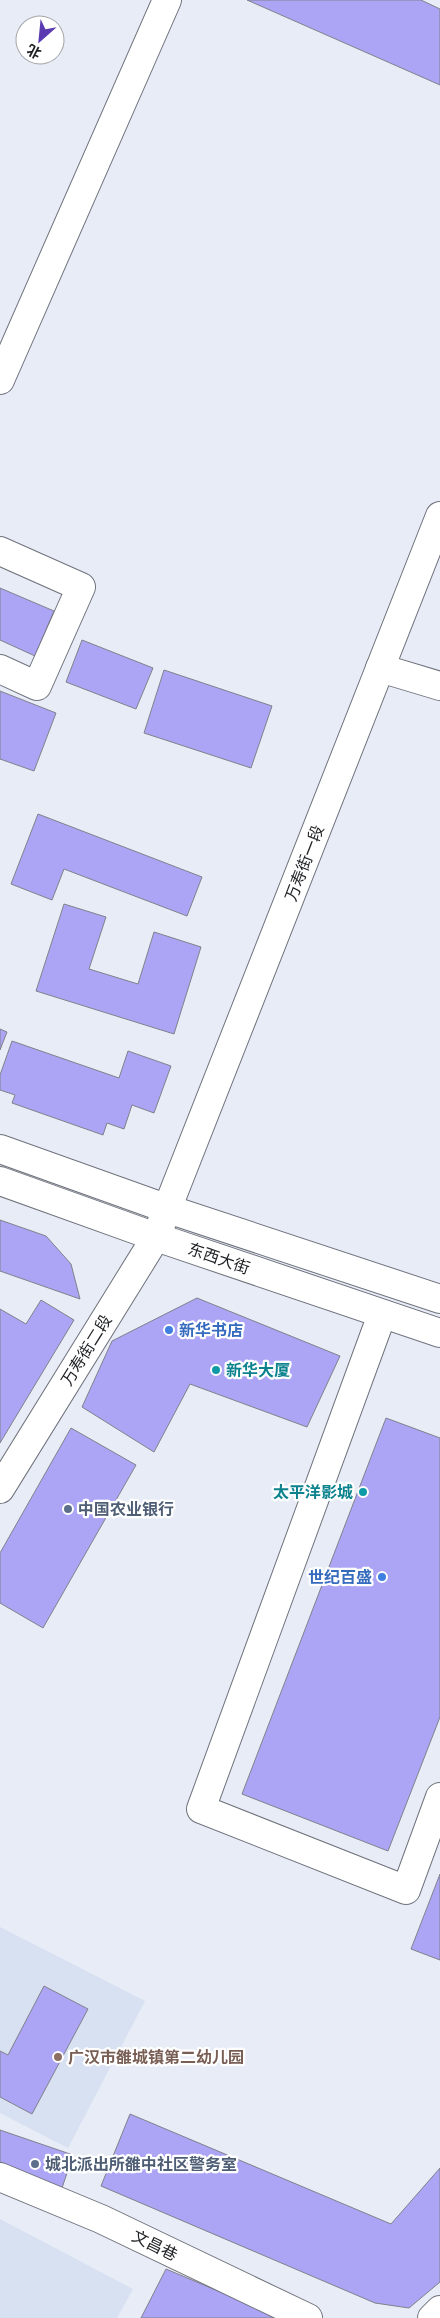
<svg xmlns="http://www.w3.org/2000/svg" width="440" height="2318" font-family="Karla,'Noto Sans SC',sans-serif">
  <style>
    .built { fill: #d8e1f2 }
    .building { fill: #aca4f5; stroke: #81818b }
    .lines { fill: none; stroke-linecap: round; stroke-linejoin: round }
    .minor-casing { stroke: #6f737c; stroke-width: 30 }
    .major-casing { stroke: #6f737c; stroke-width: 30 }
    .minor { stroke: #fff; stroke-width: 28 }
    .major { stroke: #fff; stroke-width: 28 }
    .shop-dot { fill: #3f7fe0; stroke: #fff; stroke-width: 2 }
    .culture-dot { fill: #0f9aa8; stroke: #fff; stroke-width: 2 }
    .service-dot { fill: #5c6f8a; stroke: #fff; stroke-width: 2 }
    .education-dot { fill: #8d6e63; stroke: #fff; stroke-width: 2 }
    .labels { text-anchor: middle; stroke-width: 4.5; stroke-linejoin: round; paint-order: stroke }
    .street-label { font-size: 16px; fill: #1d1f22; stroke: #fff }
    .shop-label { font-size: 16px; font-weight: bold; fill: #366cbe; stroke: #fff; text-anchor: start }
    .culture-label { font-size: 16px; font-weight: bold; fill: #0d838f; stroke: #fff; text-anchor: start }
    .service-label { font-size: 16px; font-weight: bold; fill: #4e5e75; stroke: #fff; text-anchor: start }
    .education-label { font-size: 16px; font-weight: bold; fill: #785e54; stroke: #fff; text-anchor: start }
  </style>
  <rect width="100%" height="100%" fill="#e7ecf6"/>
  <g class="built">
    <polygon points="0,1927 145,2001 68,2148 0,2113"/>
    <polygon points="0,2219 133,2289 117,2318 0,2318"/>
  </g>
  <g class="building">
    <polygon points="247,0 421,0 440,9 440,85"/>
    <polygon points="0,588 54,611 35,656 0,640"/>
    <polygon points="82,640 153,668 136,709 66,682"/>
    <polygon points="164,670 272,706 251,768 144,733"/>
    <polygon points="0,691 56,713 34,771 0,759"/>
    <polygon points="38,814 202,877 187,916 64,869 52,900 11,884"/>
    <polygon points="64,904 106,917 89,969 138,984 154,932 201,947 174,1034 36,991"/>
    <polygon points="0,1029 7,1032 0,1050"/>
    <polygon points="12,1041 119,1078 128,1051 171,1066 154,1113 132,1105 124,1129 107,1123 103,1135 12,1103 15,1095 0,1090 0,1075"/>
    <polygon points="0,1220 46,1236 71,1264 80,1299 0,1271"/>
    <polygon points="197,1298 340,1356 307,1427 190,1384 154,1452 82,1407 112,1341"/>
    <polygon points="41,1300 74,1320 0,1443 0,1309 26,1324"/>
    <polygon points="386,1418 440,1438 440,1717 388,1851 242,1794"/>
    <polygon points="71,1428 136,1465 43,1628 0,1603 0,1553"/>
    <polygon points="440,1874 440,1960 411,1949"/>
    <polygon points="44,1986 88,2009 32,2114 0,2097 0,2051 8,2055"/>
    <polygon points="130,2114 391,2224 440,2168 440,2282 409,2308 375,2303 101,2186"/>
    <polygon points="0,2130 73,2155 60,2194 0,2174"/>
    <polygon points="166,2269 282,2318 141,2318"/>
  </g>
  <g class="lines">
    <defs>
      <g id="minor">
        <polyline points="0,380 167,0"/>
        <polyline points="0,551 81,587 37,686 0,669"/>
        <polyline points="380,668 440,686"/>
        <polyline points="0,1149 168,1209 440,1299"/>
        <polyline points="0,1181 156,1237 440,1333"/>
        <polyline points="380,1320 201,1809 406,1890 440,1797"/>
        <polyline points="0,1489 156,1237 440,516"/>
        <polyline points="0,2177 101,2219 308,2318"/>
      </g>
      <polyline id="major" points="432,2318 440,2310"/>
    </defs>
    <use href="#minor" class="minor-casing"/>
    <use href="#major" class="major-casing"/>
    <use href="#minor" class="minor"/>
    <use href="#major" class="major"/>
  </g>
  <g class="shop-dot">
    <circle cx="169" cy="1330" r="5"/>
    <circle cx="382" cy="1577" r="5"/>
  </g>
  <g class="culture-dot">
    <circle cx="216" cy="1370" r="5"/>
    <circle cx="363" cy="1492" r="5"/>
  </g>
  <g class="service-dot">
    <circle cx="68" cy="1509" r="5"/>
    <circle cx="35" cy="2164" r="5"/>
  </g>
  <circle class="education-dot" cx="58" cy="2057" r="5"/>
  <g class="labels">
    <g class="street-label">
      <text transform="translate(304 863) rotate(-69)" y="6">万寿街一段</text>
      <text transform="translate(219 1258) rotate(19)" y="6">东西大街</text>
      <text transform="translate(86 1350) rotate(-58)" y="6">万寿街二段</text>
      <text transform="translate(155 2245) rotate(26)" y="6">文昌巷</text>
    </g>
    <g class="shop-label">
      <text x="179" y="1336">新华书店</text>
      <text x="372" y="1583" text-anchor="end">世纪百盛</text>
    </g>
    <g class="culture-label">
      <text x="226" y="1376">新华大厦</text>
      <text x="353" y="1498" text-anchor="end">太平洋影城</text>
    </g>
    <g class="service-label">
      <text x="78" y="1515">中国农业银行</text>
      <text x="45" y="2170">城北派出所雒中社区警务室</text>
    </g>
    <g class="education-label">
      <text x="68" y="2063">广汉市雒城镇第二幼儿园</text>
    </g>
  </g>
  <g transform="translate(40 40) rotate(207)"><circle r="24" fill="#ffffff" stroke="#a5a5a7"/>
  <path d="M0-4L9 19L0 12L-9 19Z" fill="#5a39b1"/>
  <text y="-8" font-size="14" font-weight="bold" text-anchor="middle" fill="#1d1f22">北</text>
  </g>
</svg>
